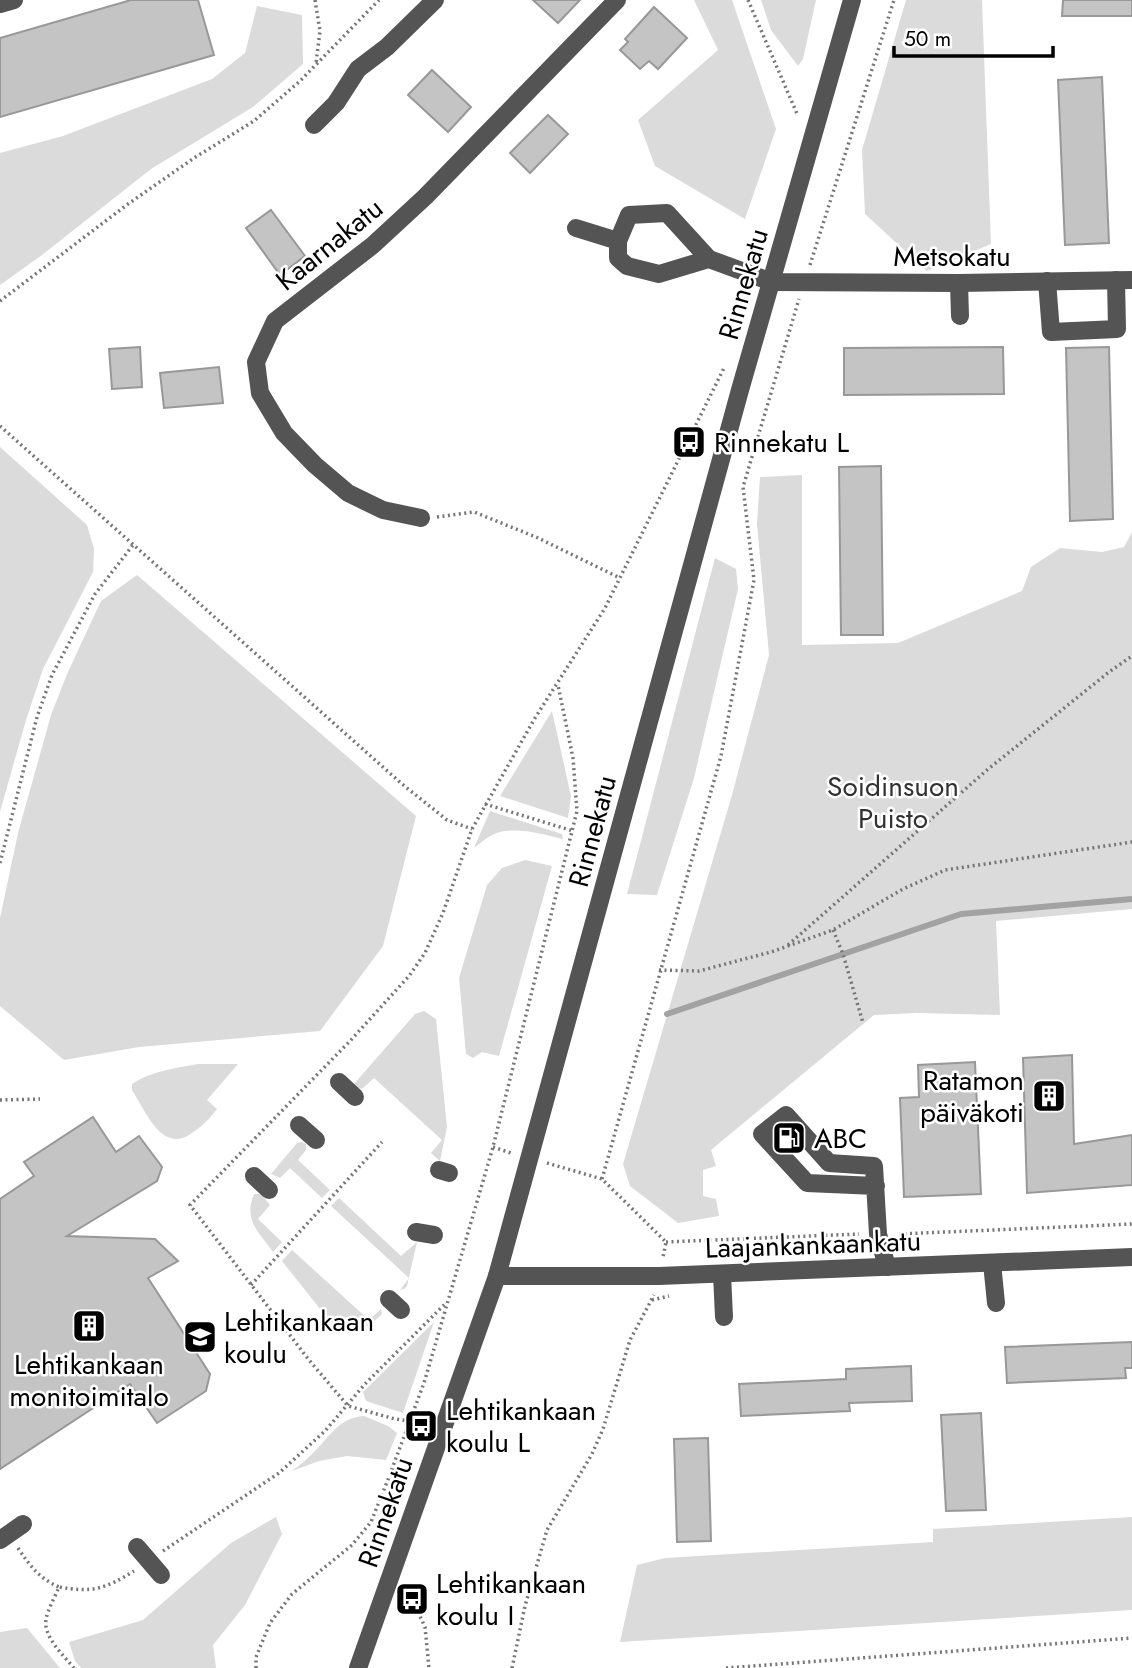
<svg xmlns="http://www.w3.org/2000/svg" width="1132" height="1668" font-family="Jost,sans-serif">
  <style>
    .green { fill: #dbdbdb }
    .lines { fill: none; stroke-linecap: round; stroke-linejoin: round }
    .stream { stroke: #a2a2a2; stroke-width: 6 }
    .building { fill: #c4c4c4; stroke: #989898; stroke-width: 2 }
    .path { stroke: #767676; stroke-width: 3.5; stroke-dasharray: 2 3.5; stroke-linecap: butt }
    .minor { stroke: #545454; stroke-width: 18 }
    .labels { text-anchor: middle; stroke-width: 5; stroke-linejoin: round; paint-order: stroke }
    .street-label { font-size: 28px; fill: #000; stroke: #fff }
    .poi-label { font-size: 28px; fill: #000; stroke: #fff; text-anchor: start }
    .park-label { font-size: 28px; fill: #323232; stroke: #fff }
  </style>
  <rect width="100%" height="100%" fill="#fff"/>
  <g class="green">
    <polygon points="694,0 732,0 776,129 745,219 655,166 638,120 718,50"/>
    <polygon points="761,0 816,0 803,59 798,66 771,30"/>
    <polygon points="906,0 982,0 991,244 927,271 865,214 862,150"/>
    <polygon points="257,6 302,15 303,64 253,107 151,169 42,255 0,285 0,153 63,136 212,79 245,53"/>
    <polygon points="0,447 87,525 94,549 93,572 43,669 26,720 0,812"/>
    <polygon points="802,475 802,645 898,643 1022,591 1031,567 1060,548 1102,552 1124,547 1132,532 1132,909 996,921 1000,1015 916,1013 874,1015 711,1150 716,1166 703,1170 703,1196 716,1199 719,1216 678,1223 630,1186 623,1164 732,795 769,655 757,524 760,477"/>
    <polygon points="715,558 736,569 738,589 694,778 657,895 627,894"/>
    <polygon points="137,575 416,816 383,946 320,1031 139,1047 64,1060 0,1006 0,918 18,833 51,715 67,674 101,601"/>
    <polygon points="552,711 571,796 568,818 500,796"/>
    <path d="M490,811L562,834L563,839C541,834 513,825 492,835C486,838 479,844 474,848Z"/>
    <polygon points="525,860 552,866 499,1056 482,1052 473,1058 466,1054 459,978 487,885 502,868"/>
    <polygon points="424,1011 436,1019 447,1127 440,1161 431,1153 442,1140 374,1078 363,1088 358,1089 354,1084 415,1014"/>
    <path d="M198,1064H238L207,1100L217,1109C208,1121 201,1127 189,1135C161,1152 145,1110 132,1090V1084C151,1071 176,1068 198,1064Z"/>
    <polygon points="302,1142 306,1144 306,1150 298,1160 330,1190 322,1198 290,1168 280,1178 271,1174 297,1143"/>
    <path d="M254,1194H261L270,1205L258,1219L282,1242L273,1252C259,1232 243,1220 254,1194Z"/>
    <polygon points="339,1198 401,1256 417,1242 407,1286 404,1289 400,1290 409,1278 331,1206"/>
    <path d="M292,1250L369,1320L381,1309L382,1314C349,1347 336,1329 313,1300C303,1287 292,1274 282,1261Z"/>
    <polygon points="434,1322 403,1413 366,1401 363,1392"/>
    <path d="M364,1416L388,1426L397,1433L386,1460L347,1456L319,1461L292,1471C300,1465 307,1459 314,1452C331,1435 339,1418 364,1416Z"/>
    <polygon points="276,1517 282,1534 245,1605 213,1645 216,1668 81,1668 75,1661 69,1642 143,1620 231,1543"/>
    <polygon points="1132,1517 1132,1610 620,1642 637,1565 665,1558 933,1542 933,1529"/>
    <polygon points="27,1628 60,1668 0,1668 0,1632"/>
  </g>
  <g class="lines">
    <polyline class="stream" points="667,1014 961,914 1132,899"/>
  </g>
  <g class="building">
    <polygon points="131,0 198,0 214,55 0,117 0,38"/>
    <polygon points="533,0 580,0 558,23"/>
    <polygon points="1063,0 1132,0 1132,16 1062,16"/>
    <polygon points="654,7 687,38 658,69 649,61 640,69 620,50 628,42 625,39"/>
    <polygon points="432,70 471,107 448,132 408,95"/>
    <polygon points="1102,77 1109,243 1065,245 1058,80"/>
    <polygon points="548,115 568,134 530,173 510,153"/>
    <polygon points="271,210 305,256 280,275 246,228"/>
    <polygon points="140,347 142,387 112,389 109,349"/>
    <polygon points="1003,347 1004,394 844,395 844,348"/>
    <polygon points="1109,347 1113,519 1070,521 1066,348"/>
    <polygon points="219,367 223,403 164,408 160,373"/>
    <polygon points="881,466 883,635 841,635 839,467"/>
    <polygon points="1072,1055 1074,1144 1132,1135 1132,1185 1027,1193 1023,1058"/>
    <polygon points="975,1062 981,1194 904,1197 900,1098 919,1097 918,1065"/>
    <polygon points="93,1117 116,1152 139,1136 162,1167 157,1181 67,1236 155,1239 178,1261 148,1278 210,1374 206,1391 157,1423 130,1384 0,1469 0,1199 34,1176 24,1162"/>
    <polygon points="1132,1342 1132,1368 1125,1368 1126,1378 1007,1383 1005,1347"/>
    <polygon points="911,1366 912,1401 849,1403 850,1411 741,1416 739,1384 846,1379 846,1369"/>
    <polygon points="981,1413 986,1510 946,1511 941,1415"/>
    <polygon points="708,1438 711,1541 677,1542 674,1439"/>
  </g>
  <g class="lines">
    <g class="path">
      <polyline points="315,0 320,31 316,63"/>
      <polyline points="748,0 798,116"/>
      <polyline points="810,265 894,0"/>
      <polyline points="0,301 128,204 194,158 254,121 300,81 379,0"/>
      <polyline points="0,426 402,784 447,820 472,829"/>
      <polyline points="437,517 474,512 536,537 620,578"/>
      <polyline points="485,804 573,831"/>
      <polyline points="0,863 37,717 52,675 95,594 133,545"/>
      <polyline points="833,930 843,954 863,1023"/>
      <polyline points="788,945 987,770 1109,672 1132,656"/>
      <polyline points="659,970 699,971 771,952 833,930 903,889 945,870 1132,842"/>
      <polyline points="0,1100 40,1099"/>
      <polyline points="493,1147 511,1153"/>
      <polyline points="547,1163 602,1179 666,1242 663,1257"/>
      <polyline points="602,1179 721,756 754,580 743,487 799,299"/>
      <polyline points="899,1234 1132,1224"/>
      <polyline points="666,1242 859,1234"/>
      <polyline points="251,1285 382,1142"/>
      <polyline points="652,1300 669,1296"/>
      <polyline points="410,1421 395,1419 348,1406 309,1360 190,1205 350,1041 409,976 425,953 443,913 472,829 535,718 605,608 724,368"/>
      <path d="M18,1548C30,1566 39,1578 59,1587"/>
      <polyline points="163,1551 279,1473 325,1431 365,1384 445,1304"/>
      <polyline points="406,1587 425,1627 429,1668"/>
      <path d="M74,1668C64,1656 43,1637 46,1619C48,1609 55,1597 59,1587C92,1593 105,1589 134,1571"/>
      <polyline points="256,1668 256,1657 270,1623 292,1594 352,1545 371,1522 389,1477 424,1383 493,1147 577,811 573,758 558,685"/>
      <polyline points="512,1668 525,1606 547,1530 592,1454 603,1429 630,1340 654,1295"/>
      <polyline points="726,1668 1132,1638"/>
    </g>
    <g class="minor">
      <polyline points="0,4 14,0"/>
      <polyline points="314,125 336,103 358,69 387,47 435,0"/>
      <polyline points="576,228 618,241 618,258 627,266 659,274 709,259 772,282 959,283 1132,280"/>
      <polyline points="618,241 629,215 667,213 709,259"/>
      <polyline points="1047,281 1051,332 1117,329 1116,280"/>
      <polyline points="959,283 960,316"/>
      <polyline points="421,518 383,510 348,493 315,465 284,433 260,393 256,362 275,321 373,245 425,197 617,0"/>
      <polyline points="339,1082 355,1097"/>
      <polyline points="299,1125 316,1140"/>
      <polyline points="439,1170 449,1173"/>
      <polyline points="254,1176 269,1190"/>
      <polyline points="876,1186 807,1183 762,1134 786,1115 829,1163 874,1166 878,1234 887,1267"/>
      <polyline points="416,1232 434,1235"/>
      <polyline points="992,1263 996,1303"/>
      <polyline points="722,1274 724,1317"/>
      <polyline points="497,1276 659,1276 1132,1257"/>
      <polyline points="389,1299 401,1310"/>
      <polyline points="0,1540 23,1524"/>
      <polyline points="137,1547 161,1575"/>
      <polyline points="358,1668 497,1276 740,390 852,0"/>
    </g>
  </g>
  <defs>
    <symbol id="bus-square" viewBox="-11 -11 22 22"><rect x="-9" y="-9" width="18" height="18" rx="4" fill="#000" stroke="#fff"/><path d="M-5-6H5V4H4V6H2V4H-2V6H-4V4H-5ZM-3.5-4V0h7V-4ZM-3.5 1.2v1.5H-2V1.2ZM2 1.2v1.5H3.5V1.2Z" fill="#fff"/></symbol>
    <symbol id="building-square" viewBox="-11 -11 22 22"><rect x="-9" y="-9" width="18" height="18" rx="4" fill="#000" stroke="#fff"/><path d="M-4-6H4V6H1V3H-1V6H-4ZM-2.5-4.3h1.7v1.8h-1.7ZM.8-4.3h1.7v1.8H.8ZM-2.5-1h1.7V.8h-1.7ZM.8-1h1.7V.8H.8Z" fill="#fff"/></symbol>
    <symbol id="fuel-square" viewBox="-11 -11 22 22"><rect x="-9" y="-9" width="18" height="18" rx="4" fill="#000" stroke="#fff"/><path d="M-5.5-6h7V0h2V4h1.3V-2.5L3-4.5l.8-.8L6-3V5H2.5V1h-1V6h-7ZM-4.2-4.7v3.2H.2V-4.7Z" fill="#fff"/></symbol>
    <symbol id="school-square" viewBox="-11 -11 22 22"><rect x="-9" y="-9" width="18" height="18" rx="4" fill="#000" stroke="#fff"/><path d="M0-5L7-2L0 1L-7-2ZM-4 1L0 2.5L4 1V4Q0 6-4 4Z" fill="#fff"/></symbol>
  </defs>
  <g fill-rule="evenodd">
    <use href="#bus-square" x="670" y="423" width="38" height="38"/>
    <use href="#building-square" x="1030" y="1077" width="38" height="38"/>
    <use href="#fuel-square" x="770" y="1119" width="38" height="38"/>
    <use href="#building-square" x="70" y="1307" width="38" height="38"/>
    <use href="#school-square" x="181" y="1318" width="38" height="38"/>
    <use href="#bus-square" x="402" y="1407" width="38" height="38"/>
    <use href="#bus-square" x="393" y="1580" width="38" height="38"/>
  </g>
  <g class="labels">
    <g class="street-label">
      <text transform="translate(329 244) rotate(-39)" y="10">Kaarnakatu</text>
      <text x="952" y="266">Metsokatu</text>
      <text transform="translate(743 284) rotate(-74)" y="10">Rinnekatu</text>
      <text transform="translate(592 831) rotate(-75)" y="10">Rinnekatu</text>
      <text transform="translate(813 1244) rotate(-2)" y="10">Laajankankaankatu</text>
      <text transform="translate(385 1512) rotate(-71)" y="10">Rinnekatu</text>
    </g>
    <g class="poi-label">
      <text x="714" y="452">Rinnekatu L</text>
      <text x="1024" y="1090" text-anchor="end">Ratamon<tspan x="1024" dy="32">päiväkoti</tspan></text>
      <text x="814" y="1148">ABC</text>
      <text x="224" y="1331">Lehtikankaan<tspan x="224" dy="32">koulu</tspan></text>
      <text x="89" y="1374" text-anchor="middle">Lehtikankaan<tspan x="89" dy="32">monitoimitalo</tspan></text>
      <text x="446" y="1420">Lehtikankaan<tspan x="446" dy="32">koulu L</tspan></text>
      <text x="436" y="1593">Lehtikankaan<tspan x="436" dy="32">koulu I</tspan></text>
    </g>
    <g class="park-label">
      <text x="893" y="796">Soidinsuon<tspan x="893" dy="32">Puisto</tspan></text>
    </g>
  </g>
  <path d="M894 46v10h159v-10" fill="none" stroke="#000000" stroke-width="3.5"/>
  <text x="904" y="46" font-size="21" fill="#000000" stroke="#ffffff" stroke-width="5" paint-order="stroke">50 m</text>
</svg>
